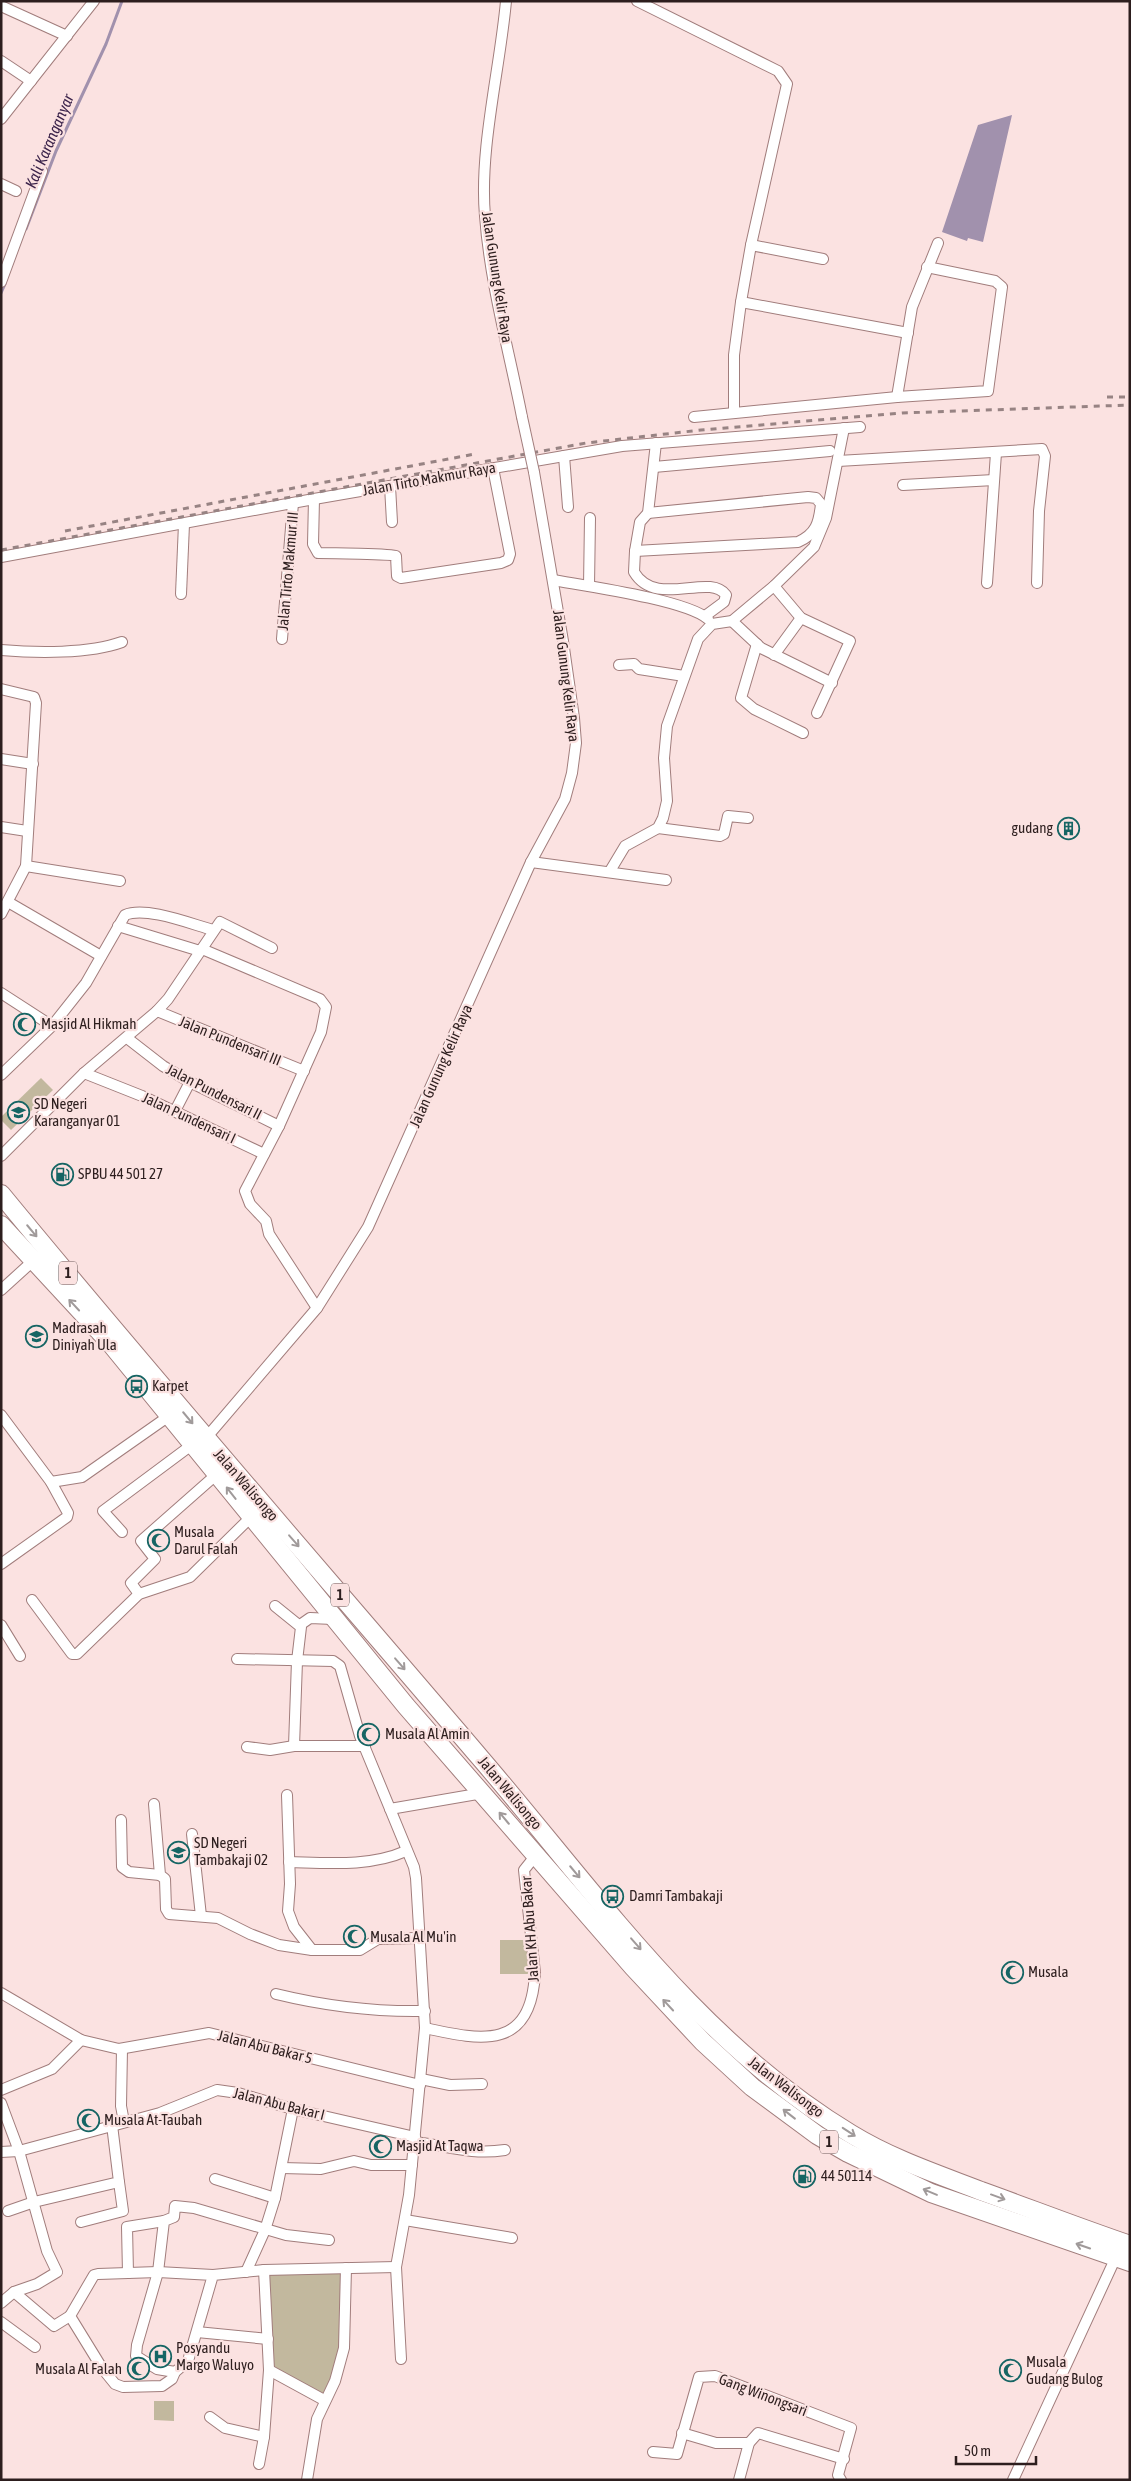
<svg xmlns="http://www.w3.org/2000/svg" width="1131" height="2481" font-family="'Asap Condensed',sans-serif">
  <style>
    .green { fill: #c2b89e }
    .water { fill: #a191ad }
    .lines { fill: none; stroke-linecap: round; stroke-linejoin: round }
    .stream { stroke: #a191ad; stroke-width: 3 }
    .street-casing { stroke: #a17d7c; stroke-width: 12 }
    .highway-casing { stroke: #a17d7c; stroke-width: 20 }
    .street { stroke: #fff; stroke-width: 10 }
    .highway { stroke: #fff; stroke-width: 18 }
    .rail { stroke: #978383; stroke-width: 3; stroke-dasharray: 6 6; stroke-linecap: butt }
    .street-bridge-casing { stroke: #a17d7c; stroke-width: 12; stroke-linecap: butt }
    .street-bridge { stroke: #fff; stroke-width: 10 }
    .oneway { stroke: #a09a9a }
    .labels { text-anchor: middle; stroke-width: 4.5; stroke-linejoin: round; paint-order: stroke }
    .shield { fill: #fbe2e1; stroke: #6b5958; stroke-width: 1 }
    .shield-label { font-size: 14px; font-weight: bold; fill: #2d1e1e }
    .street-label { font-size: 15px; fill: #2d1e1e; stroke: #fbe2e1 }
    .poi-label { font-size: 15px; fill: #2d1e1e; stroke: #fbe2e1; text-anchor: start }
    .water-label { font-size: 16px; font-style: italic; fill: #3c244b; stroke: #fbe2e1 }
  </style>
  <rect width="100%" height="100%" fill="#fbe2e1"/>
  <g class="green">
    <polygon points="41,1078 53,1090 11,1130 1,1120 1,1117"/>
    <polygon points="500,1940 528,1940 529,1974 500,1974"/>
    <path d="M343,2271C342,2315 346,2358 323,2397L271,2366L269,2274Z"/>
    <polygon points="154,2401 174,2401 174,2421 154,2420"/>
  </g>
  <polygon class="water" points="1012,115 983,242 968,238 967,241 942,232 978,125"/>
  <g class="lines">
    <g class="stream">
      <polyline points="26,229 56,151 106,44 122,1"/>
      <polyline points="1,293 5,284"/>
    </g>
    <defs>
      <g id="street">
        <path d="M506,1C500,69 479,149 485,216C490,283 509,351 522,417"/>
        <polyline points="637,1 778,71 787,84 751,245 741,302 734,355 734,413"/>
        <polyline points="1,6 67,36"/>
        <polyline points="1,61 31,81"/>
        <polyline points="1,119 94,1"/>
        <polyline points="1,184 16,191"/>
        <polyline points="751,245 823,259"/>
        <polyline points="1,282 42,171"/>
        <polyline points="741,302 908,333"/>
        <polyline points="897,397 912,307 938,243"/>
        <polyline points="694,417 897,397 988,391 1002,287 995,281 927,267"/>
        <path d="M656,443L648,513L640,522L635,551L634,572C656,609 709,572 726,595L724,602L705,616"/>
        <polyline points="564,456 568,507"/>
        <polyline points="838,461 1042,449 1045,456 1039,511 1037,583"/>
        <polyline points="654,467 830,451"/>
        <polyline points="903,485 994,480"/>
        <polyline points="390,486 392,522"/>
        <path d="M314,499L313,544L318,553C329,553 392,554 396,556L397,576L401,578L501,563L508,560L510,554L493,468"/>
        <path d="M635,551L798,542C816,534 819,523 821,504L816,498L808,497L648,513"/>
        <polyline points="1,557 314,499 622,446 860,427"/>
        <path d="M553,580C586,586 686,600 708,619"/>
        <polyline points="987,583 996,453"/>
        <polyline points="589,586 590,518"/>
        <polyline points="774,586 801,618 850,641 817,713"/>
        <polyline points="181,594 184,524"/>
        <polyline points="732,621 761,648 832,683"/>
        <polyline points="282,639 293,503"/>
        <polyline points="757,644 741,698 754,709 803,733"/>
        <path d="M1,650C36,653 89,654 122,642"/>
        <polyline points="774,655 801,618"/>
        <polyline points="619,665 634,664 639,669 684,676"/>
        <polyline points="1,689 34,697 36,703 26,866 1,914"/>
        <polyline points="1,759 33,764"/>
        <polyline points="1,827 27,831"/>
        <polyline points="658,828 720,836 724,834 728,816 748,818"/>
        <polyline points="531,862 666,880"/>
        <polyline points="26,866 120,881"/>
        <polyline points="610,871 625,846 658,828 663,818 667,801 664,758 667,726 698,639 712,624 732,621 774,586 814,547 826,518 844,428"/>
        <polyline points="8,902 101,956"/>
        <polyline points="118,926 200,951"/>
        <polyline points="202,949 320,999 326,1007 321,1032 279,1126 245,1191 250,1204 266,1221 269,1234 317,1308"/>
        <polyline points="1,993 52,1026"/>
        <polyline points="157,1011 304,1071"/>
        <polyline points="127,1038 163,1066 190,1082 279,1126"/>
        <polyline points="84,1073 142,1096 264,1154"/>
        <path d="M1,1075L52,1026L86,983L125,915C146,906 191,924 213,930"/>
        <polyline points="175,1111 190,1082"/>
        <polyline points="1,1156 84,1073 157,1011 168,999 220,922 272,948"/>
        <polyline points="1,1290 33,1261"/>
        <polyline points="1,1415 51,1482 68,1513 67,1517 1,1564"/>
        <polyline points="206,1438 317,1308 368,1227 531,862 565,799 572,773 576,743 574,718 563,641 534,472"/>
        <polyline points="51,1482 82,1477 169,1416"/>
        <polyline points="122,1532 103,1511 193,1444"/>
        <polyline points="139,1594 131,1583 155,1559 141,1541 217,1474"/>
        <polyline points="32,1600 72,1654 77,1654 139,1594 190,1577 251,1517"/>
        <polyline points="275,1606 301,1627 297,1661 294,1746"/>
        <polyline points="1,1625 20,1656"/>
        <polyline points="300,1625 310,1618 333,1619"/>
        <polyline points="237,1659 333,1661 340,1666 360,1736 414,1867 416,1878 425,2028 409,2195 396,2267 401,2359"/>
        <polyline points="247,1747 270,1750 294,1746 365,1746"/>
        <polyline points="287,1795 290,1884 288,1911 294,1927 312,1950"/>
        <polyline points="154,1804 160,1875 165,1879 166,1909 169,1914 218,1918 250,1934 279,1945 312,1950 360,1950 378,1939 418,1938"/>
        <polyline points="390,1809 483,1793"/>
        <polyline points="121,1820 122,1867 129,1872 160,1875"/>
        <polyline points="192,1834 201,1916"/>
        <path d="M289,1862C328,1863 370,1867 406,1851"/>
        <polyline points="1,1993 81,2040 119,2049 209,2033 420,2085"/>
        <path d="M276,1994C325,2006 375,2012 425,2011"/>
        <path d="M425,2028C483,2041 531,2050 535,1973L524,1870L536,1855"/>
        <polyline points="122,2049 121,2106 124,2122"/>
        <polyline points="421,2079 450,2085 482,2084"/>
        <polyline points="1,2090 52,2069 81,2040"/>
        <polyline points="1,2103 19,2151 47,2251 57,2272 37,2284 14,2292 1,2303"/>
        <path d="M415,2142C448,2146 470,2155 505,2150"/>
        <polyline points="1,2152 19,2151 160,2113 217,2090 238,2093 293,2109 415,2137"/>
        <polyline points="282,2168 321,2169 354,2161 371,2165 412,2165"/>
        <polyline points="215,2179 275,2198"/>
        <polyline points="8,2211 34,2202 119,2182 112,2125"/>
        <polyline points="405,2220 512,2238"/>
        <polyline points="81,2222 123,2211 119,2182"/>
        <polyline points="246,2272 265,2230 275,2198 293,2109"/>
        <polyline points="128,2273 127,2227 164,2221"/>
        <polyline points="213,2275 188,2361 175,2372 172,2379 162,2386 123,2387 115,2384 102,2368 70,2316 94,2275 98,2274 158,2272 213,2275 264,2270 396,2267"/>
        <polyline points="14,2292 54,2326 70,2316"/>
        <polyline points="1,2322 35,2347"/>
        <polyline points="197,2332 268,2339"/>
        <polyline points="269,2370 324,2400"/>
        <polyline points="175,2372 157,2369 136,2356 137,2345 158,2272 164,2221 174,2217 175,2206 194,2208 286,2235 329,2240"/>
        <polyline points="210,2417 225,2428 264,2437"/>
        <polyline points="682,2433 716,2443 749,2443"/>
        <polyline points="653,2452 677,2454 699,2377 715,2376 851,2428 838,2475 841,2480"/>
        <polyline points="259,2464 264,2437 269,2370 264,2270"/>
        <polyline points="307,2480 317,2419 335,2381 344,2348 346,2268"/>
        <polyline points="739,2480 749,2443 758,2433 844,2459"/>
        <polyline points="1013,2480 1116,2257"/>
      </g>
      <g id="highway">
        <path d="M1,1194C158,1385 321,1571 482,1760C596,1893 698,2042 851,2134C892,2159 937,2174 981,2191C1031,2209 1080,2228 1130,2245"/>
        <polyline points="1,1225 111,1344 406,1706 633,1967 703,2042 752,2087 817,2135 848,2153 931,2193 1130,2262"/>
      </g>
    </defs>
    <use href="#street" class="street-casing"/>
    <use href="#highway" class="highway-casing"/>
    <use href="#street" class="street"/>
    <use href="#highway" class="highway"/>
    <g class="rail">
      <polyline points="1107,397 1130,397"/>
      <polyline points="65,531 475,454"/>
      <polyline points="1,550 586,443 701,430 902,413 1130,405"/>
    </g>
    <defs>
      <polyline id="street-bridge" points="522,417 534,472"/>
    </defs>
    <use href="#street-bridge" class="street-bridge-casing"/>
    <use href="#street-bridge" class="street-bridge"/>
  </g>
  <defs><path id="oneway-shaft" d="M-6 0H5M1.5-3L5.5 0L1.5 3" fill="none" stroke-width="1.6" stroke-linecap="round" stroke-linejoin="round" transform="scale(1.25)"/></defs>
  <g class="oneway">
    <use href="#oneway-shaft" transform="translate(32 1231) rotate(50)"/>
    <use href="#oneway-shaft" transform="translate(74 1305) rotate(-133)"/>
    <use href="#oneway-shaft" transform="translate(188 1418) rotate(50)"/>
    <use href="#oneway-shaft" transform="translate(231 1493) rotate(-128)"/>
    <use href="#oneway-shaft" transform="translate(294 1541) rotate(49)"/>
    <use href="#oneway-shaft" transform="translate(400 1664) rotate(49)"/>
    <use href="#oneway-shaft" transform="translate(504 1818) rotate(-130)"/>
    <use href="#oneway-shaft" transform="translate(575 1872) rotate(50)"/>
    <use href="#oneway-shaft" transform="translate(636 1944) rotate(49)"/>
    <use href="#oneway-shaft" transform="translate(668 2005) rotate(-133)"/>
    <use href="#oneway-shaft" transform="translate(789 2114) rotate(-142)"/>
    <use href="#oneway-shaft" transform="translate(849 2132) rotate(33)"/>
    <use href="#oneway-shaft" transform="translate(930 2192) rotate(-157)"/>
    <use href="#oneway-shaft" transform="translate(998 2197) rotate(20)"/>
    <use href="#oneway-shaft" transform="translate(1083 2246) rotate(-161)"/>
  </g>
  <defs>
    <symbol id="building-ring" viewBox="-11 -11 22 22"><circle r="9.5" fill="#fbe2e1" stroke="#166564" stroke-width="1.5"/><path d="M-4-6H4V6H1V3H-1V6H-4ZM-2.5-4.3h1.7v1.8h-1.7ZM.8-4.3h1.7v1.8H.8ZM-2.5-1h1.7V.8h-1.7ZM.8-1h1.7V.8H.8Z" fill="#166564"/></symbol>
    <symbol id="mosque-ring" viewBox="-11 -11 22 22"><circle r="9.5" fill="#fbe2e1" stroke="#166564" stroke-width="1.5"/><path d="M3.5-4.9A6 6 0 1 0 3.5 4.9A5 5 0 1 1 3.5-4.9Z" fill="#166564"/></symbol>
    <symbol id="school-ring" viewBox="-11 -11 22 22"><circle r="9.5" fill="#fbe2e1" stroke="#166564" stroke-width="1.5"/><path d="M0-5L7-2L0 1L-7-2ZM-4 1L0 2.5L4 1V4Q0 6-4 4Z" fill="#166564"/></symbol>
    <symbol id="fuel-ring" viewBox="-11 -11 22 22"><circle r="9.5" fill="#fbe2e1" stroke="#166564" stroke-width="1.5"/><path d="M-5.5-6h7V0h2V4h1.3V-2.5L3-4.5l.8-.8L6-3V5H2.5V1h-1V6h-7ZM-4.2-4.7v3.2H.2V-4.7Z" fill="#166564"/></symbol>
    <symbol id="bus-ring" viewBox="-11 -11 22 22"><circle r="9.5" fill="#fbe2e1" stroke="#166564" stroke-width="1.5"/><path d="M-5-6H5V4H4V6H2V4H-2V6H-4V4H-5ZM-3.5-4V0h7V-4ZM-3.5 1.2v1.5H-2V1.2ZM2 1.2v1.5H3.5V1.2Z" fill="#166564"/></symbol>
    <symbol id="hospital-ring" viewBox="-11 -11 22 22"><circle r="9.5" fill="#fbe2e1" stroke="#166564" stroke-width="1.5"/><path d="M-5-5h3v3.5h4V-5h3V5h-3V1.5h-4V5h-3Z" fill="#166564"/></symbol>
  </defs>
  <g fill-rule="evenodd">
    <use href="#building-ring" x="1056" y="816" width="25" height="25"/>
    <use href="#mosque-ring" x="12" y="1012" width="25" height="25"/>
    <use href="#school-ring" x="6" y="1100" width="25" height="25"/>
    <use href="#fuel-ring" x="50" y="1162" width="25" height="25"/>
    <use href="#school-ring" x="24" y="1324" width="25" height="25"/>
    <use href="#bus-ring" x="124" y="1374" width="25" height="25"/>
    <use href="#mosque-ring" x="146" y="1528" width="25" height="25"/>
    <use href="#mosque-ring" x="356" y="1722" width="25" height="25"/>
    <use href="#school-ring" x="166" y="1840" width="25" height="25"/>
    <use href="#bus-ring" x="600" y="1884" width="25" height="25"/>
    <use href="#mosque-ring" x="342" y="1924" width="25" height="25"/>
    <use href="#mosque-ring" x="1000" y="1960" width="25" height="25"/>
    <use href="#mosque-ring" x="76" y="2108" width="25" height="25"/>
    <use href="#mosque-ring" x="368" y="2134" width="25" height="25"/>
    <use href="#fuel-ring" x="792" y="2164" width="25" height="25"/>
    <use href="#hospital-ring" x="148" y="2344" width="25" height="25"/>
    <use href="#mosque-ring" x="126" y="2356" width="25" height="25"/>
    <use href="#mosque-ring" x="998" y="2358" width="25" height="25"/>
  </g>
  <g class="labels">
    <g class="shield">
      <rect x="59" y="1261.5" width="18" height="23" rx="4"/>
      <rect x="331" y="1583.5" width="18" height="23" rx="4"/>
      <rect x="820" y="2130.5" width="18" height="23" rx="4"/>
    </g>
    <g class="shield-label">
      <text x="68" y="1278">1</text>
      <text x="340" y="1600">1</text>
      <text x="829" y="2147">1</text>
    </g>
    <g class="street-label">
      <text transform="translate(497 277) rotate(81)" y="5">Jalan Gunung Kelir Raya</text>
      <text transform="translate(429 479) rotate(-10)" y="5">Jalan Tirto Makmur Raya</text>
      <text transform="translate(288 571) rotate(-85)" y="5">Jalan Tirto Makmur III</text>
      <text transform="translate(566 676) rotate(83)" y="5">Jalan Gunung Kelir Raya</text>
      <text transform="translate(230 1041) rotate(22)" y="5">Jalan Pundensari III</text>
      <text transform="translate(441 1066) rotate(-66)" y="5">Jalan Gunung Kelir Raya</text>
      <text transform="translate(214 1092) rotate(27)" y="5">Jalan Pundensari II</text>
      <text transform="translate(189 1118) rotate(25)" y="5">Jalan Pundensari I</text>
      <text transform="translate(246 1485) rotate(49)" y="5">Jalan Walisongo</text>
      <text transform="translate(510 1793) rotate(50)" y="5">Jalan Walisongo</text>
      <text transform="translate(530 1929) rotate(-94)" y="5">Jalan KH Abu Bakar</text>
      <text transform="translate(265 2047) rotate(14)" y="5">Jalan Abu Bakar 5</text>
      <text transform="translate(786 2087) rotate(37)" y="5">Jalan Walisongo</text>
      <text transform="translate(279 2104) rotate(14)" y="5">Jalan Abu Bakar I</text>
      <text transform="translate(763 2395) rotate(21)" y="5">Gang Winongsari</text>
    </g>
    <g class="poi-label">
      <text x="1053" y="833" text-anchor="end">gudang</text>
      <text x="41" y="1029">Masjid Al Hikmah</text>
      <text x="34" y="1109">SD Negeri<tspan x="34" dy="17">Karanganyar 01</tspan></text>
      <text x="78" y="1179">SPBU 44 501 27</text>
      <text x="52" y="1333">Madrasah<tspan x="52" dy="17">Diniyah Ula</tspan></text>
      <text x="152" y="1391">Karpet</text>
      <text x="174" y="1537">Musala<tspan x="174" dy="17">Darul Falah</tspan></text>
      <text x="385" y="1739">Musala Al Amin</text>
      <text x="194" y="1848">SD Negeri<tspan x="194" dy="17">Tambakaji 02</tspan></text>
      <text x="629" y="1901">Damri Tambakaji</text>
      <text x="370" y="1942">Musala Al Mu'in</text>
      <text x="1028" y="1977">Musala</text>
      <text x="104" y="2125">Musala At-Taubah</text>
      <text x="396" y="2151">Masjid At Taqwa</text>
      <text x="821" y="2181">44 50114</text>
      <text x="176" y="2353">Posyandu<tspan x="176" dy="17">Margo Waluyo</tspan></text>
      <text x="1026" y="2367">Musala<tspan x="1026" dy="17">Gudang Bulog</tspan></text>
      <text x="122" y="2374" text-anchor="end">Musala Al Falah</text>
    </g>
    <g class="water-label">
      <text transform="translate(49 141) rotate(-67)" y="6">Kali Karanganyar</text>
    </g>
  </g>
  <rect width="1131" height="2481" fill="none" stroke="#2d1e1e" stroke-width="5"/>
  <path d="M956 2456v8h80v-8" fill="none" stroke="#2d1e1e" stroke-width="2.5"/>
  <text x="964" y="2456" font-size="15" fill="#2d1e1e" stroke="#fbe2e1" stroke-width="4" paint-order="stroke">50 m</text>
</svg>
